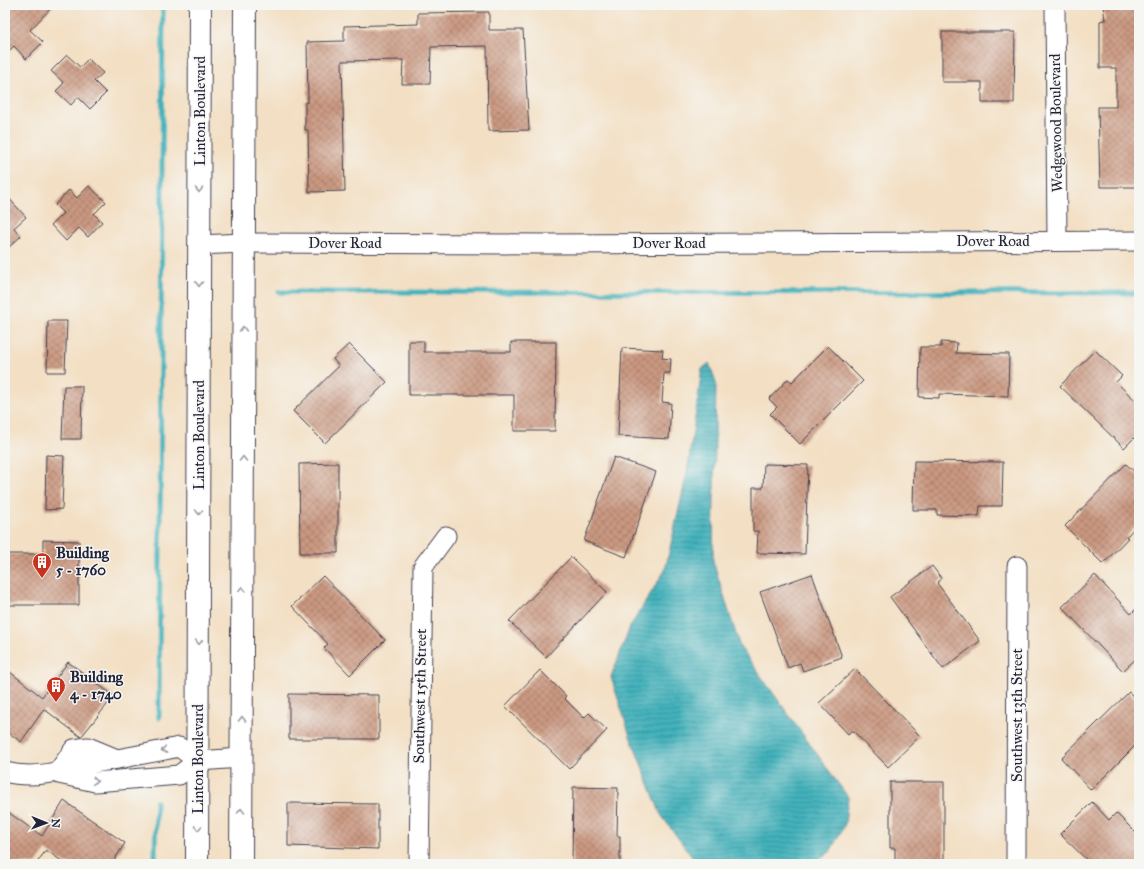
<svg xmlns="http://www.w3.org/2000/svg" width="1144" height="869" font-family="'IM FELL Great Primer',serif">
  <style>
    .water { fill: url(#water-rules); stroke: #326a7c }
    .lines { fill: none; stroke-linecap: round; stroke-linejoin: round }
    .stream { stroke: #42b2bc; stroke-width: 5 }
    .building { fill: url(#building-cross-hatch) }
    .street-casing { stroke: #413e4f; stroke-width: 21 }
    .secondary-casing { stroke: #413e4f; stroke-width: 24 }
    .street { stroke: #fff; stroke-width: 19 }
    .secondary { stroke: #fff; stroke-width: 22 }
    .oneway { stroke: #9c9ca7 }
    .labels { text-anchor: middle; stroke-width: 3; stroke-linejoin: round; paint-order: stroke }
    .street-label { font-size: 15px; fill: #22223b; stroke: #f6f6f2 }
    .poi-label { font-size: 15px; font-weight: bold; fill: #22223b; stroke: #f6f6f2; text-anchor: start }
  </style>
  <defs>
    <pattern id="water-rules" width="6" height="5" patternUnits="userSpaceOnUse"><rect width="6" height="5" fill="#42b2bc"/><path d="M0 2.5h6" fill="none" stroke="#37909a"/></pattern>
    <pattern id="building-cross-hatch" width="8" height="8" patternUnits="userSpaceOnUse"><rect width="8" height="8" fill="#cb9981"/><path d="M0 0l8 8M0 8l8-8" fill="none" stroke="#a47c6b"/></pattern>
  </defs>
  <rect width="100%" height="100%" fill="#f6f6f2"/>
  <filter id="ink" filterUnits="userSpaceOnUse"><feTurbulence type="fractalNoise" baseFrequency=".025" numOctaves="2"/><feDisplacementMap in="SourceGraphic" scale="8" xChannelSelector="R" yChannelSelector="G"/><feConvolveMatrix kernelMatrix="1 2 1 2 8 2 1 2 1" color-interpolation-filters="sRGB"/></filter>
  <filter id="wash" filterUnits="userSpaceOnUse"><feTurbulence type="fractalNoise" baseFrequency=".012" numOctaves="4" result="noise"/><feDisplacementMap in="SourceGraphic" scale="16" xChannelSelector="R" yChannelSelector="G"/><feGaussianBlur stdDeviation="0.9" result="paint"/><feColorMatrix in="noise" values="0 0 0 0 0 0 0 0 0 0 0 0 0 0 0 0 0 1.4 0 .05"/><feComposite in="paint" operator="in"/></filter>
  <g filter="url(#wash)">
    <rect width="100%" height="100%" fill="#f3dfc3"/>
    <polygon class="water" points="709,363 716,382 713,561 740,647 848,797 845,824 830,852 810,864 700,864 695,861 661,815 630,736 611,677 630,627 665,570 687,473 702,369"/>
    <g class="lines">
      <g class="stream">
        <polyline points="279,292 1139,293"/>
        <polyline points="159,718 163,5"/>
        <polyline points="155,864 156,802"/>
      </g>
    </g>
    <g id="blocks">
      <g class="building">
        <polygon points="5,5 54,5 30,30 43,42 26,59 14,46 5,55"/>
        <polygon points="1103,5 1139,5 1139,49 1136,49 1136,80 1139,80 1139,187 1100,187 1098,107 1116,107 1116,68 1100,68 1100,21 1105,20"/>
        <polygon points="489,12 489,30 523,30 529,130 488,131 487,46 431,47 430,84 402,84 403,60 342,61 345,191 309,192 308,130 305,130 305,102 308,102 307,42 344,41 344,26 418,24 418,13"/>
        <polygon points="942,32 1015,32 1014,103 982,103 982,82 942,82"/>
        <polygon points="67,55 80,67 88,59 103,73 94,81 106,93 90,109 78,97 71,105 56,91 64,83 51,71"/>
        <polygon points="89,186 106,202 94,214 102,222 88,237 79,228 66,241 51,225 63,213 55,205 69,190 77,198"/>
        <polygon points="5,194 26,217 14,228 21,236 5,251"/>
        <polygon points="48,321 67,321 65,372 47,372"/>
        <polygon points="409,341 424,341 424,352 511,352 511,342 556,342 555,431 514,431 514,395 409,395"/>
        <polygon points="941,342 957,343 956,353 1009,354 1008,396 939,394 939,398 919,397 920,347 941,347"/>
        <polygon points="349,344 387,382 325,443 293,411 339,366 333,359"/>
        <polygon points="828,346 863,381 800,444 770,414 777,407 769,399 788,379 792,382"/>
        <polygon points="622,348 663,350 662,358 671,359 670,373 664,373 662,402 671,403 669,439 618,436"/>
        <polygon points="1095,350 1122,376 1116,382 1139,404 1139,433 1124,448 1060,386"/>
        <polygon points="64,386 82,386 81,439 62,439"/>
        <polygon points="46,455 64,456 62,509 45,510"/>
        <polygon points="614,457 656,472 626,557 584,541"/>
        <polygon points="914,461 1003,462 1002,506 980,506 979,516 937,515 937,510 913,510"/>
        <polygon points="338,463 338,553 300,553 299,464"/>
        <polygon points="764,464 808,465 805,554 757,553 758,531 753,531 753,488 763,488"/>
        <polygon points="1126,464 1139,476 1139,523 1126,537 1128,538 1103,564 1065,526"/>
        <polygon points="43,540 79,541 79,605 5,605 5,554 43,554"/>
        <polygon points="571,557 607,592 546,657 509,621"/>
        <polygon points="932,566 942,579 937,583 980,641 943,669 890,597"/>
        <polygon points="812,574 842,657 803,671 800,663 788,668 760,592"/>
        <polygon points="1095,575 1131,614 1139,606 1139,656 1123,671 1062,607"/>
        <polygon points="323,576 385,640 350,675 324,648 328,644 292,606"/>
        <polygon points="68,662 114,696 81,737 44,709 21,742 5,730 5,668 42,697"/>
        <polygon points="855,669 920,736 888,767 852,730 848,734 819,703"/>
        <polygon points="540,670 566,696 564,698 584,718 589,713 607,730 569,769 505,706"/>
        <polygon points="1129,692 1139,702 1139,742 1091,790 1061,758"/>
        <polygon points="289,694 379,695 379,739 289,739"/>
        <polygon points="890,782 944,782 944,864 895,864 895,848 890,848"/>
        <polygon points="573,787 618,788 617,836 620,836 620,864 572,864"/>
        <polygon points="64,801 125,843 112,864 66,864 46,850 36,864 5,864 5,810 42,836"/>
        <polygon points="1092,802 1109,820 1116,813 1139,836 1139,864 1091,864 1060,834"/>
        <polygon points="288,803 378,804 378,849 288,846"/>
      </g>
    </g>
  </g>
  <g filter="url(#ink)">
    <use href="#blocks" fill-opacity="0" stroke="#413e4f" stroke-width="1"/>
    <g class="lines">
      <defs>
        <g id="street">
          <polyline points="1055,5 1057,240"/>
          <polyline points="199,245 244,243 548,244 1139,241"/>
          <path d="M5,772C36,780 65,770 95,763C123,758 151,753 179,747L198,761"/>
          <polyline points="57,773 74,749 88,747 117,759"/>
          <polyline points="59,774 95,782 179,775 198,761 241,758"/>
          <polyline points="419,864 423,567 446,536"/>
          <polyline points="1016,864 1017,566"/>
        </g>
        <g id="secondary">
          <polyline points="197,864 200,5"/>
          <polyline points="241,864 245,5"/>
        </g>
      </defs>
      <use href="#street" class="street-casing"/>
      <use href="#secondary" class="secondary-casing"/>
      <use href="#street" class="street"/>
      <use href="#secondary" class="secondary"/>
    </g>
    <defs><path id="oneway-chevron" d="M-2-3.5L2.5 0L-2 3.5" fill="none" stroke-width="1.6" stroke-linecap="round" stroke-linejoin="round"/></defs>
    <g class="oneway">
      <use href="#oneway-chevron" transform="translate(199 190) rotate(90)"/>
      <use href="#oneway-chevron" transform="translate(199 284) rotate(90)"/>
      <use href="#oneway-chevron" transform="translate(243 329) rotate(-90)"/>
      <use href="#oneway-chevron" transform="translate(243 459) rotate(-90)"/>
      <use href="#oneway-chevron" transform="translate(199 512) rotate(90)"/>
      <use href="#oneway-chevron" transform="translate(242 589) rotate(-90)"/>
      <use href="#oneway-chevron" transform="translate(199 642) rotate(90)"/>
      <use href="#oneway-chevron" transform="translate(242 719) rotate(-90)"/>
      <use href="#oneway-chevron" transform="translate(164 750) rotate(169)"/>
      <use href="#oneway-chevron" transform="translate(95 781) rotate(5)"/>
      <use href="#oneway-chevron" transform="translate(241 811) rotate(-90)"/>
      <use href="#oneway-chevron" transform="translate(198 828) rotate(91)"/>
    </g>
  </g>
  <defs>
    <symbol id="building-pin" viewBox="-11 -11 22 30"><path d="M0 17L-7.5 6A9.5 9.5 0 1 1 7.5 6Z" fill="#c8321e" stroke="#f6f6f2"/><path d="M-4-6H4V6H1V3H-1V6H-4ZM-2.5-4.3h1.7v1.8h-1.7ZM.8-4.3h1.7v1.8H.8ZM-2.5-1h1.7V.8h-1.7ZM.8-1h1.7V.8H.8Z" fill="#fff"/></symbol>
  </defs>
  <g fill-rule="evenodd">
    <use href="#building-pin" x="31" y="551" width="22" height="30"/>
    <use href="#building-pin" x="45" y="675" width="22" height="30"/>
  </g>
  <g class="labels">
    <g class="street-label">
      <text transform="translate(200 111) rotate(-90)" y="5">Linton Boulevard</text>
      <text transform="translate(1056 123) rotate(-91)" y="5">Wedgewood Boulevard</text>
      <text x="993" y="246">Dover Road</text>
      <text x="345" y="248">Dover Road</text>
      <text x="669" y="248">Dover Road</text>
      <text transform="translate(199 435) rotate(-90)" y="5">Linton Boulevard</text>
      <text transform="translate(420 696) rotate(-89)" y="5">Southwest 15th Street</text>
      <text transform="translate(1017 715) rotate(-90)" y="5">Southwest 13th Street</text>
      <text transform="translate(198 759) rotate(-90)" y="5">Linton Boulevard</text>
    </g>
    <g class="poi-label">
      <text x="56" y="558">Building<tspan x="56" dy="17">5 - 1760</tspan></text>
      <text x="70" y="682">Building<tspan x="70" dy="17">4 - 1740</tspan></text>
    </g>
  </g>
  <rect width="1144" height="869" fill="none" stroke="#f6f6f2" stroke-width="20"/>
  <g transform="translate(46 823) rotate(91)" stroke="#f6f6f2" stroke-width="3" paint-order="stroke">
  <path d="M0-3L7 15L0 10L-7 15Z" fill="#22223b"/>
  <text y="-6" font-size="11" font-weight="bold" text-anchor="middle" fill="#22223b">N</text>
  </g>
</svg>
